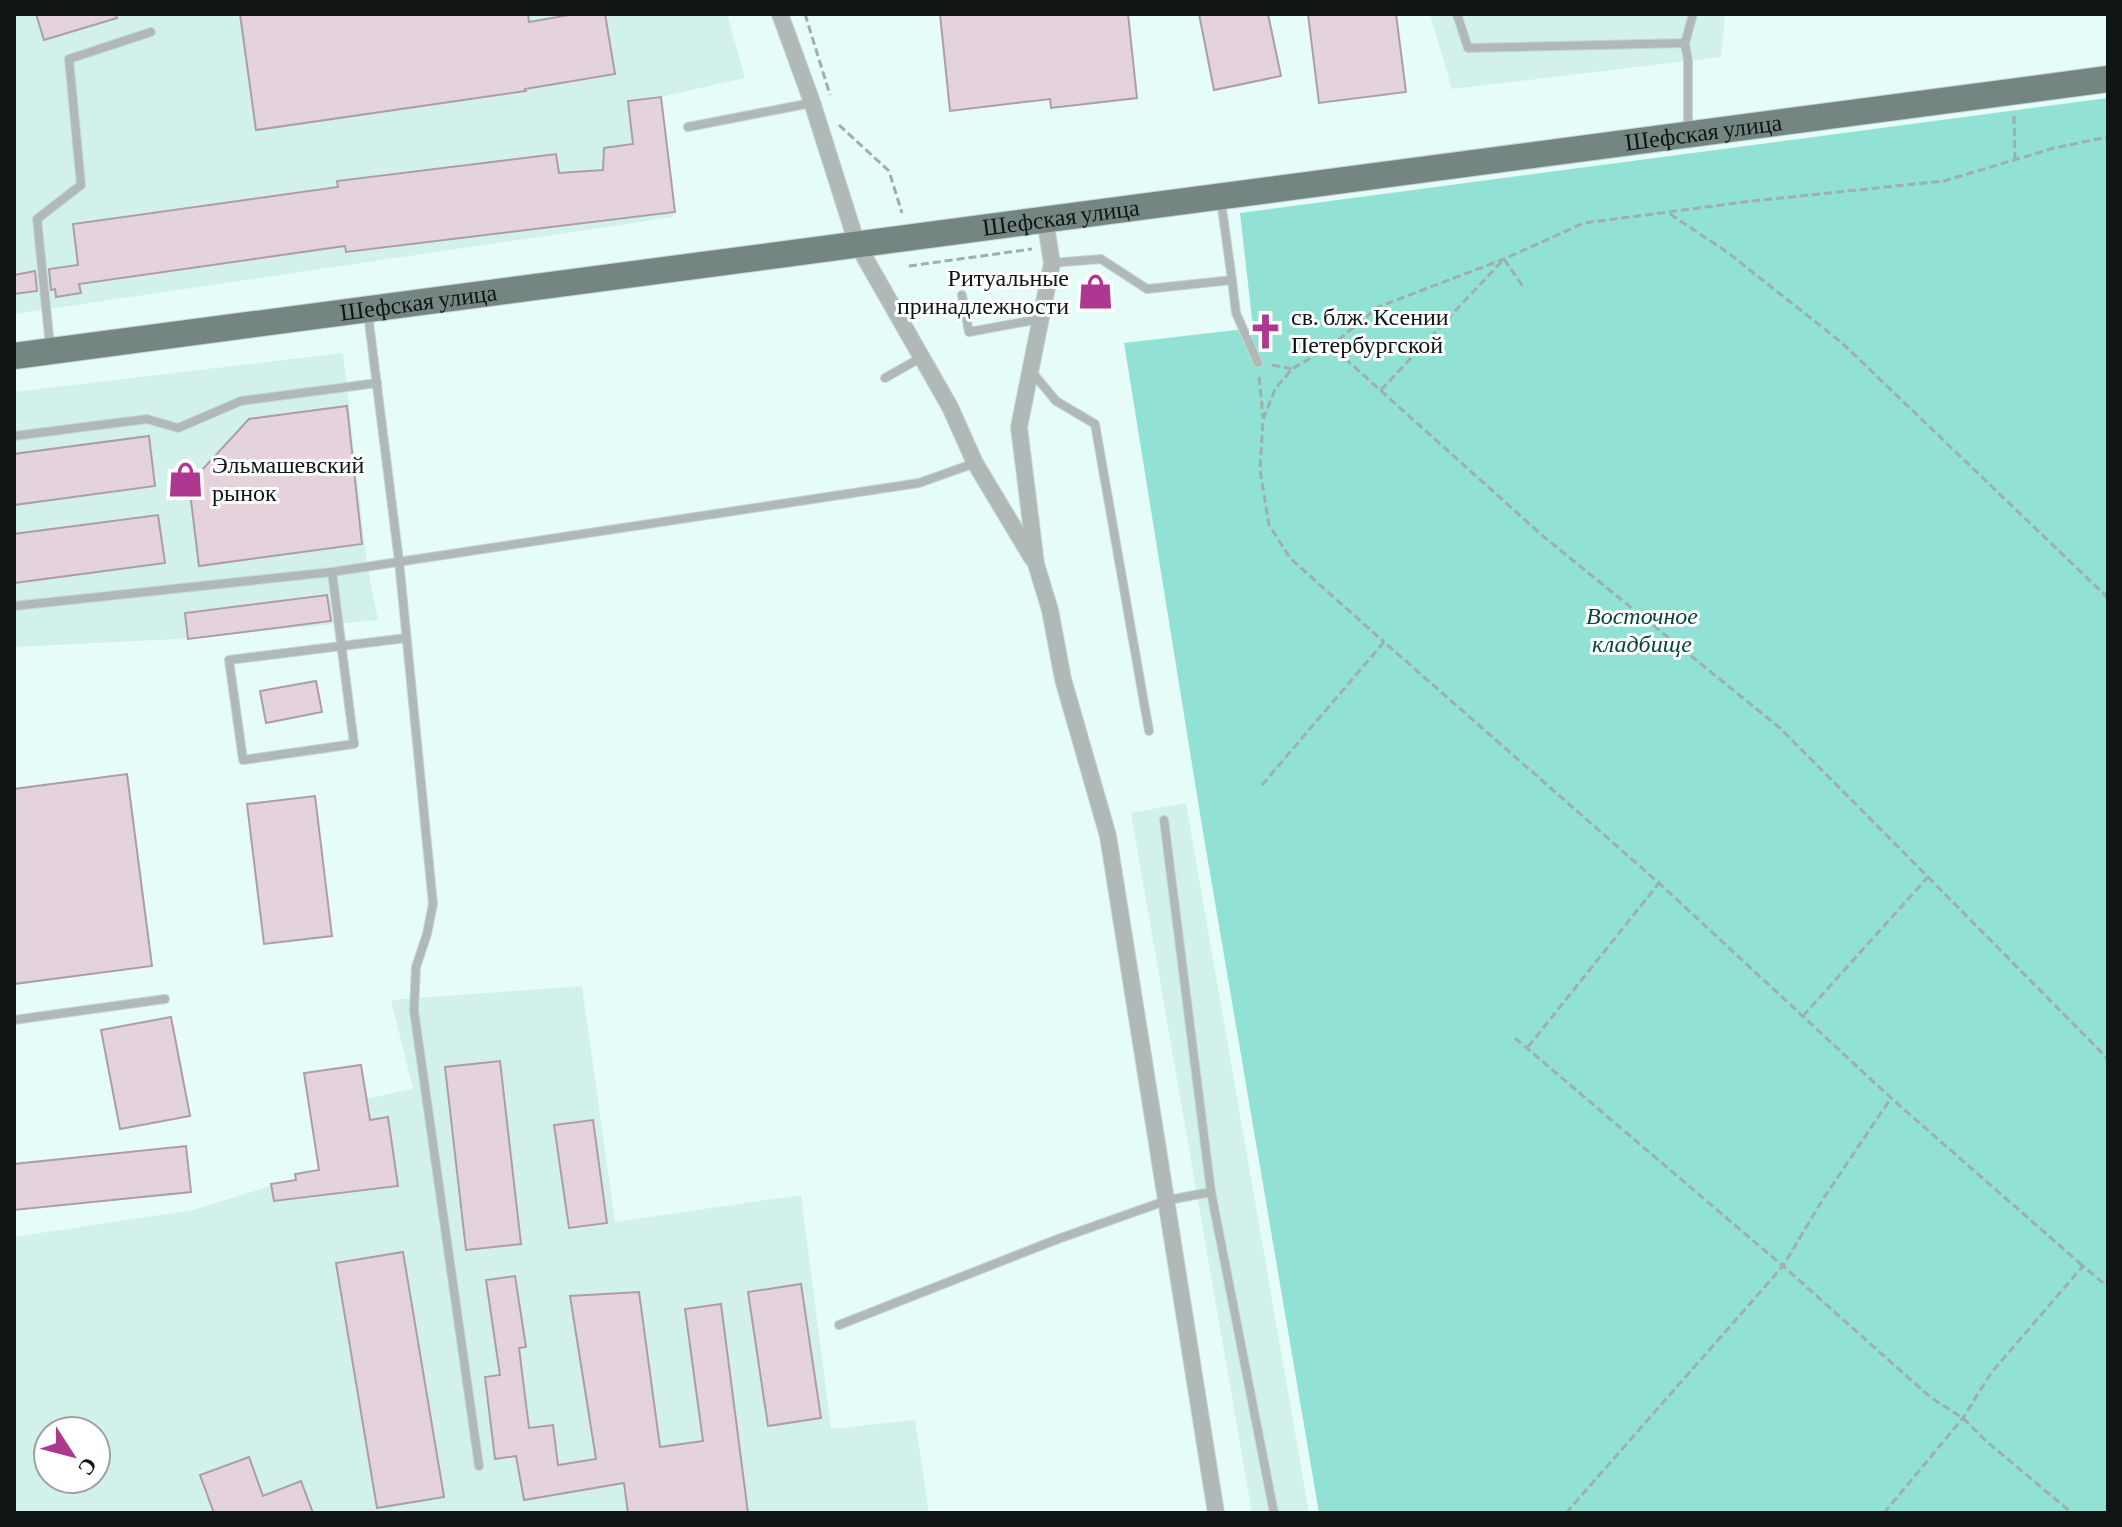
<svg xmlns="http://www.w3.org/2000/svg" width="2122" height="1527" font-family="'Crimson Pro',serif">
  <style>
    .built { fill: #d1f1ea; fill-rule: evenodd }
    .green { fill: #91e2d5 }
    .building { fill: #e4d2dd; stroke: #ae9da8; stroke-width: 2 }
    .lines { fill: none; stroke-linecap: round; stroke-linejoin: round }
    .lane-casing { stroke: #c3d7d4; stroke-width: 10 }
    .street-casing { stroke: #c3d7d4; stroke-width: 18 }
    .primary-casing { stroke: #c3d7d4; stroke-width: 28 }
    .path { stroke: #9eafac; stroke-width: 3; stroke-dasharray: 8 4; stroke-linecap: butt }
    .lane { stroke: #b0b9b7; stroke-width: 8 }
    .street { stroke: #b0b9b7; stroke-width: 16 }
    .primary { stroke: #758682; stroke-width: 26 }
    .labels { text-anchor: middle; stroke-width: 6; stroke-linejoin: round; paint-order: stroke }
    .street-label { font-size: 24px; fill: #0e1514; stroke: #fff }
    .poi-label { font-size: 24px; fill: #0e1514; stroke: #fff; text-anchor: start }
    .park-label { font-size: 24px; font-style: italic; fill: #04453e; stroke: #fff }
  </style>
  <rect width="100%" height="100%" fill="#e6fcf8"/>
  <g class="built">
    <polygon points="14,14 727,14 745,78 660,97 674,217 14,314"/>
    <polygon points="1430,14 1725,14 1721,57 1452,89"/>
    <polygon points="343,353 367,565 378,620 177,639 14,647 14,392"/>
    <polygon points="1186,803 1309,1513 1252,1513 1131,813"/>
    <path d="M582,986L615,1222L801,1195L831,1429L915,1420L929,1513H14V1237L193,1210L323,1170L321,1108L413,1089L391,1000ZM48,1431H96V1479H48Z"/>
  </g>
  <polygon class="green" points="2108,98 2108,1513 1319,1513 1202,826 1124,343 1253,328 1240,213"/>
  <g class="building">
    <polygon points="36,14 116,14 117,18 44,40"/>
    <polygon points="240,14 528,14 529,22 575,14 605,14 615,74 525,89 526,91 256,130"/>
    <polygon points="940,14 1128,14 1137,98 1051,108 1050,99 950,111"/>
    <polygon points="1199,14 1268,14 1281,76 1214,90"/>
    <polygon points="1308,14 1396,14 1406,92 1319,103"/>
    <polygon points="661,97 675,212 346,252 345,246 79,284 81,293 56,297 55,289 51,290 49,269 78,265 73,224 338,187 337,181 556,154 559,173 603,170 604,148 633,144 628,101"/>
    <polygon points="35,271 37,291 14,294 14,275"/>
    <polygon points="347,406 362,544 199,566 189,484 249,419"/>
    <polygon points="149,436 155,486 14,505 14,454"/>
    <polygon points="158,515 165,563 14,583 14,534"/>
    <polygon points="327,595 331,621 188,639 185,613"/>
    <polygon points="316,681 322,712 266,723 260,691"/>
    <polygon points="127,774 152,966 14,984 14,789"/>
    <polygon points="315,796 332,936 264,944 247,804"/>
    <polygon points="171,1017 190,1116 120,1129 101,1030"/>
    <polygon points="500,1061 521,1244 466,1250 445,1067"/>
    <polygon points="361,1065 370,1120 388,1117 398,1186 274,1201 271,1184 296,1180 295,1174 319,1170 304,1073"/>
    <polygon points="593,1120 607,1223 569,1228 554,1125"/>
    <polygon points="186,1146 191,1192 14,1210 14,1164"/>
    <polygon points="403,1252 444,1497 377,1508 336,1263"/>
    <polygon points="515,1276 526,1347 519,1348 529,1428 553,1425 558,1465 596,1459 570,1296 639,1292 660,1447 703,1441 685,1309 721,1304 748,1513 628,1513 624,1483 524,1500 516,1456 495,1459 485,1377 500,1375 486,1280"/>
    <polygon points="801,1284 821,1418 768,1426 748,1292"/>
    <polygon points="249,1457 263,1496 301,1481 313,1513 214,1513 200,1475"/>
  </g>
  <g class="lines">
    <defs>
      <g id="lane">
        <polyline points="1457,14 1468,48 1685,43 1688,61 1688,130"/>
        <polyline points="1685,43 1693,14"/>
        <polyline points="688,127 811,103"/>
        <polyline points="1221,201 1232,280"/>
        <polyline points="1052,263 1101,259 1147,289 1232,280 1236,313 1258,363"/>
        <polyline points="962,295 969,332 1040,319"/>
        <polyline points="368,314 399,561 433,904 427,934 416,967 414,1011 479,1466"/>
        <polyline points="50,346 37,219 81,185 69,59 151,32"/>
        <polyline points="1032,372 1056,401 1095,424 1149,731"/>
        <polyline points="885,378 922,357"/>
        <polyline points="14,436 147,419 178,428 241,401 377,383"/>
        <polyline points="332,572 354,744 243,760 229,660 406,638"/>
        <polyline points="14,606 332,572 919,483 975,463"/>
        <polyline points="1164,820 1211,1192 1274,1513"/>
        <polyline points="14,1020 165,999"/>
        <polyline points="839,1325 1058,1239 1168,1200 1211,1192"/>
      </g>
      <g id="street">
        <polyline points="780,14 812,102 857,244 950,407 975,463 1032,558"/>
        <polyline points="1045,220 1052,263 1019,427 1036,564 1050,610 1063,679 1108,836 1216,1513"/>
      </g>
      <g id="primary">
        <path id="s1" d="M14,356L2108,79"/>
      </g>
    </defs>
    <use href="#lane" class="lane-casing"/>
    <use href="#street" class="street-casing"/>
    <use href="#primary" class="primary-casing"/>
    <g class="path">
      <polyline points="805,14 830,95"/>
      <polyline points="2014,116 2015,160"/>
      <polyline points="839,125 889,171 902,213"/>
      <polyline points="1670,214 1727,252 1841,342 2108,598"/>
      <polyline points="909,266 1032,249"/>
      <polyline points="1331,346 1292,369 1275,389 1263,420 1260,470 1269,525 1290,558 1384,642"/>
      <polyline points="1272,365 1292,369"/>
      <polyline points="1259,377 1263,417"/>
      <polyline points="1381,390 1504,259 1524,288"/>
      <polyline points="1262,785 1384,642 1659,883 1891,1098 2083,1266"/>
      <polyline points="1928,877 2108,1059"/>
      <polyline points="1803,1016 1928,877 1780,728 1544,537 1331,346 1378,307 1504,259 1584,223 1752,201 1944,181 2054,148 2108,137"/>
      <polyline points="1515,1038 1783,1266 1930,1397 1963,1418 1986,1441 2072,1513"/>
      <polyline points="1528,1047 1659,883"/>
      <polyline points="1566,1513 1783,1266 1823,1199 1891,1098"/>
      <polyline points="1884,1513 1963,1418 1991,1373 2083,1266 2108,1287"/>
    </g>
    <use href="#lane" class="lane"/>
    <use href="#street" class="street"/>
    <use href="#primary" class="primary"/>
  </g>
  <defs>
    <symbol id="shop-bare" viewBox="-9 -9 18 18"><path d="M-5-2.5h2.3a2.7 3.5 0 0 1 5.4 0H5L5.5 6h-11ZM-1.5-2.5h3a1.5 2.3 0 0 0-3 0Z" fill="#ae388f" stroke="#fff" stroke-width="2.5" paint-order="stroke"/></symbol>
    <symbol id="church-bare" viewBox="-9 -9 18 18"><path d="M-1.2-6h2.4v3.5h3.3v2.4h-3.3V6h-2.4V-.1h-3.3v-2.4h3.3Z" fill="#ae388f" stroke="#fff" stroke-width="2.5" paint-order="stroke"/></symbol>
  </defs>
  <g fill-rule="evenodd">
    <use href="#shop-bare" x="1070" y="266" width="51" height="51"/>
    <use href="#church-bare" x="1240" y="306" width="51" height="51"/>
    <use href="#shop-bare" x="160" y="454" width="51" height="51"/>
  </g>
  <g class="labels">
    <g class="street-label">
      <text dy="8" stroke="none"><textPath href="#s1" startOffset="1704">Шефская улица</textPath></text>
      <text dy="8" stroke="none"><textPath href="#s1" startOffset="1056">Шефская улица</textPath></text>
      <text dy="8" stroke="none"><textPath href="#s1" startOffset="408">Шефская улица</textPath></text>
    </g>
    <g class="poi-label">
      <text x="1069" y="286" text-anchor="end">Ритуальные<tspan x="1069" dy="28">принадлежности</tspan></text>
      <text x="1291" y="325">св. блж. Ксении<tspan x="1291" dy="28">Петербургской</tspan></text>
      <text x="212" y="473">Эльмашевский<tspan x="212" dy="28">рынок</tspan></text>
    </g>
    <g class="park-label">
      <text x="1642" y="624">Восточное<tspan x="1642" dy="28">кладбище</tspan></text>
    </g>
  </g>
  <rect width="2122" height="1527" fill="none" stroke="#0e1514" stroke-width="32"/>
  <g transform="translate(72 1455) rotate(126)"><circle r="38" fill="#ffffff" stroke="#9fa1a1" stroke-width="2"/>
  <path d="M0-6L14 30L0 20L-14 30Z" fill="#ae388f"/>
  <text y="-12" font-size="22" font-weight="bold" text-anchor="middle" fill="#0e1514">С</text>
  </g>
</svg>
